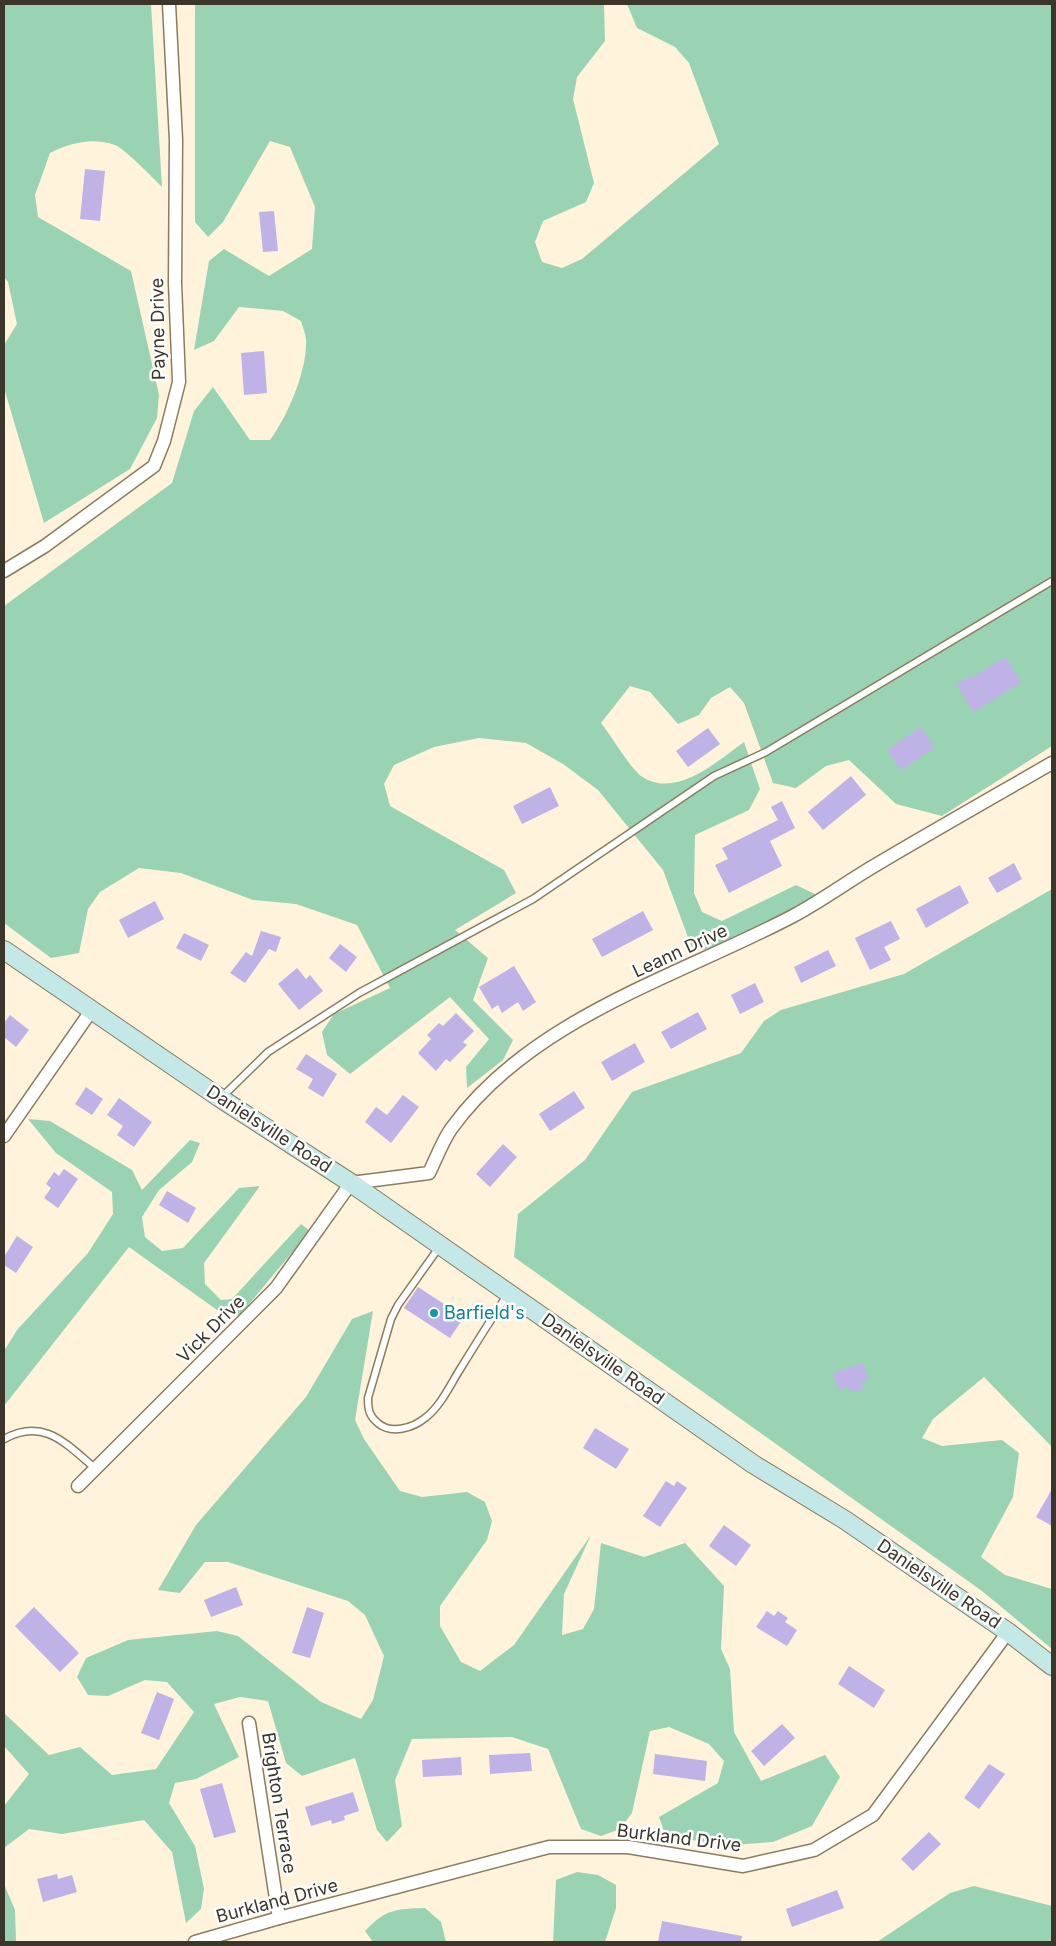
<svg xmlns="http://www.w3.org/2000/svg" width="1056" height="1946" font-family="Inter,sans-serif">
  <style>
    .forest { fill: #9ad3b3 }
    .building { fill: #beb2e6 }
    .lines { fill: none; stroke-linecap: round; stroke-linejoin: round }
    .service-casing { stroke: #8a7c61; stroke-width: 9 }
    .minor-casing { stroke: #8a7c61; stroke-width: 15 }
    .secondary-casing { stroke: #8a7c61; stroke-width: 20 }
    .service { stroke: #fff; stroke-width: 6 }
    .minor { stroke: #fff; stroke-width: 12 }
    .secondary { stroke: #c3e8e7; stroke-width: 18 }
    .culture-dot { fill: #0f9aa8; stroke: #fff; stroke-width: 2 }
    .labels { text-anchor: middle; stroke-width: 5; stroke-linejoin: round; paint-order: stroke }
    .street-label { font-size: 18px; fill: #3b352a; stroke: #fff }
    .culture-label { font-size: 18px; fill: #0d838f; stroke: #fff; text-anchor: start }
  </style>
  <rect width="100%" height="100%" fill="#fff3db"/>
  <g class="forest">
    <path d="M4,4H151L162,187C153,178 125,149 115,145C92,137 70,143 50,153L35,195L38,217L131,271L159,395L157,418L130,469L44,523L4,388V345L17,324L8,282L4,277Z"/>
    <path d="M195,4H604L605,41L577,77L573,99L594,183L586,202L543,221L535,242L542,262L562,268L582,259L719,144L689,63L675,47L637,28L627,4H1052V746L942,816L896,804L849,760L826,766L796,788L773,783L744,703L730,687L711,698L699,715L678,724L650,692L630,686L601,723C611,735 630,768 641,776C676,800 717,761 744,742L760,789L749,810L695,835L694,893L702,912L722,921L796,885L815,894L811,906L708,951L692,948L663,870L598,790L563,764L526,743L479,738L434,747L394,765L384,784L390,806L504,870L516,893L455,930L488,958L473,1000L513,1040L503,1060L467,1088L466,1067L489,1039L450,997L350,1074L327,1055L322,1032L334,1014L390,988L357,925L296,904L253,900L181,873L139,868L100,892L88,909L79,953L51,958L4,923V606L172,483L194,411L213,387L250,440H270C287,417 306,373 306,344C307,337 303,328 301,321L283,311L239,307L214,341L194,350L209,261L224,249L269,276L312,249L315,207L290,147L270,141L223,222L208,237L195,222Z"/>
    <polygon points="1052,889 1052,1447 984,1377 933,1419 922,1438 942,1446 1002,1440 1019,1453 1013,1497 981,1557 1005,1575 1052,1589 1052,1649 982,1591 514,1257 518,1214 585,1160 632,1092 741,1053 764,1021 781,1010 904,974"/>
    <polygon points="28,1119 50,1121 132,1170 142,1190 190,1140 200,1143 192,1162 159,1190 142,1217 145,1237 162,1251 183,1248 239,1188 260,1186 204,1263 205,1284 221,1300 232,1299 301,1224 310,1231 239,1316 217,1310 129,1247 4,1406 4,1351 17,1330 88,1253 113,1214 112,1192 56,1153"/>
    <polygon points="373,1311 355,1420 364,1439 400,1491 422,1497 467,1492 485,1502 492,1521 487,1540 440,1606 440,1626 461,1662 480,1671 514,1645 591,1535 564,1594 562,1635 583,1629 594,1609 601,1543 644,1557 685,1543 724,1586 721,1649 730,1669 734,1732 761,1781 825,1755 840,1777 812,1826 773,1842 731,1845 666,1837 659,1817 718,1783 724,1761 709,1744 669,1727 650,1731 632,1813 620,1829 601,1836 581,1829 548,1749 512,1737 412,1739 395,1780 402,1826 387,1842 377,1830 355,1758 302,1776 286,1763 268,1701 240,1697 214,1704 239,1757 196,1779 175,1783 169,1803 195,1846 204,1889 201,1909 186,1923 172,1852 144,1820 62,1834 29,1829 4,1848 4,1806 29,1774 4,1746 4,1713 49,1755 80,1747 112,1775 156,1769 194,1712 167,1682 145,1680 108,1696 88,1695 77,1677 86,1658 128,1640 217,1631 238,1636 321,1702 361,1719 373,1700 384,1656 365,1615 348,1601 228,1562 205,1562 180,1593 158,1590 196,1525 306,1397 352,1319"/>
    <polygon points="577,1872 598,1875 616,1885 616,1908 605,1942 553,1942 556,1880"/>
    <polygon points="4,1884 15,1910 16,1942 4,1942"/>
    <polygon points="974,1886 1052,1906 1052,1942 877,1942 950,1893"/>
    <path d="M425,1908L441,1922L446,1942H373L365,1931C386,1909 395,1909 425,1908Z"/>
  </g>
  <g class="building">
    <polygon points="85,169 105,171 100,221 80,219"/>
    <polygon points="274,211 278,251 263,252 259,212"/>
    <polygon points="264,351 267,393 244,395 241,353"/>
    <polygon points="1006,657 1021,683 973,712 956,684 970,676 971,678"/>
    <polygon points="921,727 935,748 901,770 887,750"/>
    <polygon points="708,728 720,744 688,767 676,751"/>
    <polygon points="851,776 866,795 823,830 808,812"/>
    <polygon points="550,787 559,806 522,824 513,806"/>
    <polygon points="782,801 795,828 770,841 782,866 729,893 715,865 728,859 722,848 778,820 771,807"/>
    <polygon points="1014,863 1022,879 997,893 988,878"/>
    <polygon points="960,885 969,903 926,928 916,909"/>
    <polygon points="155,901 164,919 128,938 119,920"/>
    <polygon points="643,911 653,930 602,957 592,939"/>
    <polygon points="891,921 900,939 884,947 891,960 870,970 855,938"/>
    <polygon points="261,931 281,937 276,952 269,949 245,983 230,973 246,952 252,956"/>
    <polygon points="184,933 209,945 201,961 176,948"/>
    <polygon points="340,944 357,957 346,972 329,958"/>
    <polygon points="828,950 836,966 801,983 794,967"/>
    <polygon points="514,966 536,1002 523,1011 518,1002 502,1013 498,1005 492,1009 479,987"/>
    <polygon points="297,968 306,979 310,975 323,991 299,1010 278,984"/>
    <polygon points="755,983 764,1002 740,1014 731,995"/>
    <polygon points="698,1012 707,1029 671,1049 661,1032"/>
    <polygon points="456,1013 474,1031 463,1042 467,1045 450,1062 446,1059 436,1071 418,1053 431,1039 427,1035 439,1023 443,1026"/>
    <polygon points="10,1015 29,1030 16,1047 4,1037 4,1023"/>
    <polygon points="635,1043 645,1062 612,1081 601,1062"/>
    <polygon points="306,1054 337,1074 323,1097 308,1088 313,1079 296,1069"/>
    <polygon points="86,1087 103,1099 92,1115 75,1104"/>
    <polygon points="574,1091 585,1108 550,1131 539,1114"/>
    <polygon points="403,1095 419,1107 391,1143 365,1122 376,1107 387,1115"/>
    <polygon points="119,1098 152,1122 134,1147 117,1135 123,1126 107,1115"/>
    <polygon points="503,1144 517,1157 490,1187 476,1174"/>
    <polygon points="64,1169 78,1179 58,1208 44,1198 51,1188 46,1184 54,1172 59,1176"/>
    <polygon points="167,1191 196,1208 188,1223 159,1205"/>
    <polygon points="17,1236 33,1247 16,1273 4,1265 4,1257"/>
    <polygon points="418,1287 464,1317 450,1338 404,1308"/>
    <polygon points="863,1363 869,1380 861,1382 864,1389 851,1393 848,1387 838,1390 833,1373"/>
    <polygon points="595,1428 629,1449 616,1469 583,1448"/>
    <polygon points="666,1481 674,1486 677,1481 687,1488 660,1527 643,1516"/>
    <polygon points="1052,1489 1052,1526 1036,1517"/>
    <polygon points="724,1525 751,1545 736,1566 709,1546"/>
    <polygon points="236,1587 243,1605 211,1617 204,1600"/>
    <polygon points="34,1607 79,1653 60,1672 15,1626"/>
    <polygon points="307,1607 324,1613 310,1658 292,1653"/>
    <polygon points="767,1611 774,1616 778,1611 788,1618 785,1622 797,1630 787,1646 756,1627"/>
    <polygon points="849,1666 885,1690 874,1708 838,1684"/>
    <polygon points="157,1692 174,1699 159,1740 141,1733"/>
    <polygon points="782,1724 795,1738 764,1766 751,1751"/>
    <polygon points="530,1753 532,1771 490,1774 489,1755"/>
    <polygon points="655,1754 707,1761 705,1781 653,1774"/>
    <polygon points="461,1757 462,1775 423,1777 422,1760"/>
    <polygon points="989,1764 1005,1774 979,1809 964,1798"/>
    <polygon points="222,1783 236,1832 214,1838 200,1789"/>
    <polygon points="353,1792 359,1811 344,1816 345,1820 332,1824 331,1820 311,1826 305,1807"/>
    <polygon points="929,1832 941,1844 913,1871 901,1859"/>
    <polygon points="57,1874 58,1879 72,1875 77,1892 43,1902 37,1879"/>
    <polygon points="837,1890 844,1908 792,1927 786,1909"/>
    <polygon points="662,1921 742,1936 741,1942 658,1942"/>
  </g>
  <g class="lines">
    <defs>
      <g id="service">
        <polyline points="221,1098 268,1052 359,993 533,899 714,776 766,752 1052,581"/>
        <path d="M440,1246L398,1305L391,1319L368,1398C368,1410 369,1416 379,1424C392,1434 413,1428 425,1418C440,1407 449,1387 459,1371C475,1345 491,1319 508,1294"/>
        <path d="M4,1439C44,1417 66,1444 96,1469"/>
      </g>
      <g id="minor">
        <polyline points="4,571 45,546 154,466 164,441 179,382 175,283 176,140 169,4"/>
        <polyline points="4,1136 91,1011"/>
        <path d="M78,1486L276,1288L351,1183L429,1173C436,1159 442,1142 451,1129C531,1018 677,977 793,916C821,901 847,882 874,866C933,831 993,797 1052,763"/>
        <polyline points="249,1723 279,1918"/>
        <polyline points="195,1942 279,1918 549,1847 628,1847 743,1866 814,1850 873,1815 1008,1632"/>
      </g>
      <polyline id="secondary" points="4,950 220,1098 351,1183 753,1464 845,1520 1008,1632 1052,1666"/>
    </defs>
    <use href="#service" class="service-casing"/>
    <use href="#minor" class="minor-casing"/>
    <use href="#secondary" class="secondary-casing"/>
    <use href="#service" class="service"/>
    <use href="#minor" class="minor"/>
    <use href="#secondary" class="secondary"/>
  </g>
  <circle class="culture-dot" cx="434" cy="1313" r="5"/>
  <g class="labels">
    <g class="street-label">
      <text transform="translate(158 329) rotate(-91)" y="6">Payne Drive</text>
      <text transform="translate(680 951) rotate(-25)" y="6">Leann Drive</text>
      <text transform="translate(269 1129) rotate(33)" y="6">Danielsville Road</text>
      <text transform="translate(211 1329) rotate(-45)" y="6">Vick Drive</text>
      <text transform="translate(603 1359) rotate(35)" y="6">Danielsville Road</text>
      <text transform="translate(939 1584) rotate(34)" y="6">Danielsville Road</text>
      <text transform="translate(279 1803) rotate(81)" y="6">Brighton Terrace</text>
      <text transform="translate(679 1838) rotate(7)" y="6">Burkland Drive</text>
      <text transform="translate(277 1901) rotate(-15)" y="6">Burkland Drive</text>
    </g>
    <g class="culture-label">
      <text x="444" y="1319">Barfield's</text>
    </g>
  </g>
  <rect width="1056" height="1946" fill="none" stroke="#3b352a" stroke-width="10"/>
</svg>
